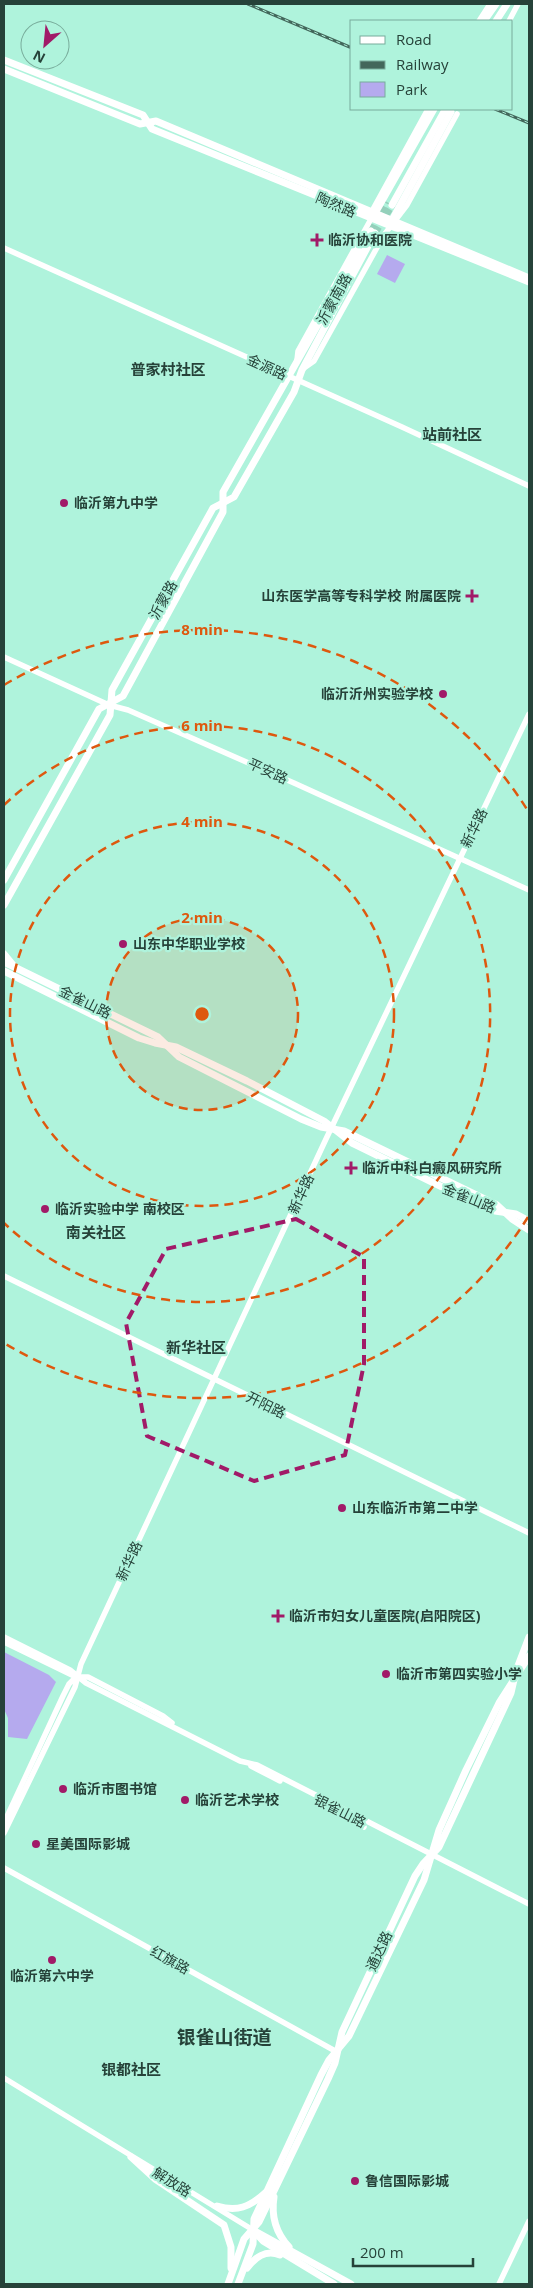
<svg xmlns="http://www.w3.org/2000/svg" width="533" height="2288" font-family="'Open Sans','Noto Sans SC',sans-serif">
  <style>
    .green { fill: #b5aaee }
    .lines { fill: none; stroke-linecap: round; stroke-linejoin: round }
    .primary-tunnel { stroke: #94d0bb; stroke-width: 7; stroke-dasharray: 7 3.5; stroke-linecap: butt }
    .secondary { stroke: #fff; stroke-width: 5.5 }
    .primary { stroke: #fff; stroke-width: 7 }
    .rail-casing { stroke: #43675b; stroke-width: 3 }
    .rail { stroke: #aff3dc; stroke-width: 1; stroke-dasharray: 4; stroke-linecap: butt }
    .marked { fill: none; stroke: #a11a68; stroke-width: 4; stroke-dasharray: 10 6; stroke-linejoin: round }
    .ring { fill: none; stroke: #de580e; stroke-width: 2.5; stroke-dasharray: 9 6 }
    .poi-dot { fill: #a11a68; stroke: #aff3dc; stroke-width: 2 }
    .labels { text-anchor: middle; stroke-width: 4.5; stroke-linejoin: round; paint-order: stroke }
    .street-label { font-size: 14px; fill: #264239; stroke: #aff3dc }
    .poi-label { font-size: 14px; font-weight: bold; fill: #264239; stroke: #aff3dc; text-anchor: start }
    .neighbourhood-label { font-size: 15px; font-weight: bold; fill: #264239; stroke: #aff3dc }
    .district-label { font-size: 19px; font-weight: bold; fill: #264239; stroke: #aff3dc }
    .centre { fill: #de580e; stroke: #aff3dc; stroke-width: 2.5 }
    .ring-label { font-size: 15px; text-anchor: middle; font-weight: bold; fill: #de580e; stroke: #aff3dc; stroke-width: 4.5; stroke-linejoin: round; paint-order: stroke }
  </style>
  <rect width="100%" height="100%" fill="#aff3dc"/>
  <g class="green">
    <polygon points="387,255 405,264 395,283 377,274"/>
    <polygon points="4,1652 49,1675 56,1682 27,1739 8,1737 8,1718 4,1709"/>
  </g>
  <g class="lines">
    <g class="primary-tunnel">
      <polyline points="371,231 387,202"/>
      <polyline points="375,233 392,205"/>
    </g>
    <g class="secondary">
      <polyline points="479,21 490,4"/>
      <polyline points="509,21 518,4"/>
      <polyline points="4,248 402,427 529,486"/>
      <polyline points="297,360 298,351 371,219 372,211 428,109"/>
      <polyline points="304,368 314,361 384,235 407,205 457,114"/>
      <polyline points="4,657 109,705 128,710 294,783 529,890"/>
      <polyline points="4,1276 529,1533"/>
      <polyline points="4,1637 70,1670 86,1683 240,1761 257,1765 529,1904"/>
      <polyline points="4,1642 76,1677"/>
      <polyline points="76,1677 88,1677 163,1716 172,1723"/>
      <polyline points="251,1766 280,1781"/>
      <polyline points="349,1815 364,1827"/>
      <polyline points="4,1823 63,1696 69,1684 76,1677"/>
      <polyline points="4,1833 75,1687 81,1664 326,1139 529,714"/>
      <polyline points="4,1868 337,2052"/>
      <polyline points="4,2078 253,2230"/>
      <polyline points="499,2284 529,2221"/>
    </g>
    <g class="primary">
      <polyline points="484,21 496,4"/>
      <polyline points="496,21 507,4"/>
      <polyline points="4,60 143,115 152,129 529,282"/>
      <polyline points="4,69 140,124 156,121 529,278"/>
      <polyline points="392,205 445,110"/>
      <polyline points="374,215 434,109"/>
      <polyline points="391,222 451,112"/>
      <polyline points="4,880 99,709 123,696 223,512 223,492 371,231"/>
      <polyline points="4,905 110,715 112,690 213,508 234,497 294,392 302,370 375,233"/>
      <polyline points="4,954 13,965"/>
      <polyline points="4,962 158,1037 179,1057 301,1119 321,1127 344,1131 497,1205 512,1219 529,1230"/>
      <polyline points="4,971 139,1038 155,1043 176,1047 247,1081 324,1121 352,1143 479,1205 495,1211 516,1214 529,1221"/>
      <polyline points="131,2157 155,2179 224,2225 231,2247 231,2268"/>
      <path d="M274,2197C271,2216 276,2233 289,2247"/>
      <path d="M217,2206C237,2212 250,2207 265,2193"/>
      <polyline points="253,2230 351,2284"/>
      <polyline points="255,2232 263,2241 334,2284"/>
      <path d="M247,2268C255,2258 265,2249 280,2255"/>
      <polyline points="228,2284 244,2239 259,2222 328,2079 335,2063 342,2032 415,1876 423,1864 439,1847 511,1693 516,1671 529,1637"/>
      <polyline points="238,2284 253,2244 254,2219 321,2075 329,2060 349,2036 424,1880 439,1830 466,1770 499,1703 529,1656"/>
    </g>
    <defs>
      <g id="rail">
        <polyline points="248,4 352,48"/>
        <polyline points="495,109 529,123"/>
      </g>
    </defs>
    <use href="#rail" class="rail-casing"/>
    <use href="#rail" class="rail"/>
  </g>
  <path class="marked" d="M296,1219L364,1257V1364L345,1455L254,1481L147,1436L126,1323L166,1249Z"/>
  <circle cx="202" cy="1014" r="96" fill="#de580e" fill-opacity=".12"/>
  <g class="ring">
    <circle cx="202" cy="1014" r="96"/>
    <circle cx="202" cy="1014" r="192"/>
    <path d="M4 805A288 288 0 1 1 4 1223"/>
    <path d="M528 1217A384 384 0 0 1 4 1343M4 685A384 384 0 0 1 528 811"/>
  </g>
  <g class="poi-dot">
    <path d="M314.5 232.5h5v5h5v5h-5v5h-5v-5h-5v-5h5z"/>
    <circle cx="64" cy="503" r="5"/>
    <path d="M469.5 588.5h5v5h5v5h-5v5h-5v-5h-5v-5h5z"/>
    <circle cx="443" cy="694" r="5"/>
    <circle cx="123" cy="944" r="5"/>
    <path d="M348.5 1160.5h5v5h5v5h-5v5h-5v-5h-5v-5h5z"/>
    <circle cx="45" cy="1209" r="5"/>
    <circle cx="342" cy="1508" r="5"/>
    <path d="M275.5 1608.5h5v5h5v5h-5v5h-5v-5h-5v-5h5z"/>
    <circle cx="386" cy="1674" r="5"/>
    <circle cx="63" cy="1789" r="5"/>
    <circle cx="185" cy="1800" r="5"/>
    <circle cx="36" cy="1844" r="5"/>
    <circle cx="52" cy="1960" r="5"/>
    <circle cx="355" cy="2181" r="5"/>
  </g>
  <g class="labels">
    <g class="street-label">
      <text transform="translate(336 205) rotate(23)" y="5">陶然路</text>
      <text transform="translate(334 299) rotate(-61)" y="5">沂蒙南路</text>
      <text transform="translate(267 367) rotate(24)" y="5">金源路</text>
      <text transform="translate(163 600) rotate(-61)" y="5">沂蒙路</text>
      <text transform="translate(268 771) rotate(24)" y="5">平安路</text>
      <text transform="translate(474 828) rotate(-64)" y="5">新华路</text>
      <text transform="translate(85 1002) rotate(26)" y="5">金雀山路</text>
      <text transform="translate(301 1194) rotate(-66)" y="5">新华路</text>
      <text transform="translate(469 1198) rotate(22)" y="5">金雀山路</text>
      <text transform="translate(266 1405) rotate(26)" y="5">开阳路</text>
      <text transform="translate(129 1561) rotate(-65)" y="5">新华路</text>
      <text transform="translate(340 1811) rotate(27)" y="5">银雀山路</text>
      <text transform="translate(379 1951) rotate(-65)" y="5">通达路</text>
      <text transform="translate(170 1960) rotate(29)" y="5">红旗路</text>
      <text transform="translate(172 2182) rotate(32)" y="5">解放路</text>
    </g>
    <g class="poi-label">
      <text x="328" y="245">临沂协和医院</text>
      <text x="74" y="508">临沂第九中学</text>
      <text x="461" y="601" text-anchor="end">山东医学高等专科学校 附属医院</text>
      <text x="433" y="699" text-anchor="end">临沂沂州实验学校</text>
      <text x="133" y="949">山东中华职业学校</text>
      <text x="362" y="1173">临沂中科白癜风研究所</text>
      <text x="55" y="1214">临沂实验中学 南校区</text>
      <text x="352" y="1513">山东临沂市第二中学</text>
      <text x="289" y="1621">临沂市妇女儿童医院(启阳院区)</text>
      <text x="396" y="1679">临沂市第四实验小学</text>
      <text x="73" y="1794">临沂市图书馆</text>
      <text x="195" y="1805">临沂艺术学校</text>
      <text x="46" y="1849">星美国际影城</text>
      <text x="52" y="1981" text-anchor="middle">临沂第六中学</text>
      <text x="365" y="2186">鲁信国际影城</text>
    </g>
    <g class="neighbourhood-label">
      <text x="168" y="375">普家村社区</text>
      <text x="452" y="440">站前社区</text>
      <text x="96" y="1238">南关社区</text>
      <text x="196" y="1353">新华社区</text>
      <text x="131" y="2075">银都社区</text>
    </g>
    <g class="district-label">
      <text x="224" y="2044">银雀山街道</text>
    </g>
  </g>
  <circle cx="202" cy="1014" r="8" class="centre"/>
  <g class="ring-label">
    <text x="202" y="635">8 min</text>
    <text x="202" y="731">6 min</text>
    <text x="202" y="827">4 min</text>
    <text x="202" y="923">2 min</text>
  </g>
  <rect width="533" height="2288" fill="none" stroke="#264239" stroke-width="10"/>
  <rect x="350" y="20" width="162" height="90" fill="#aff3dc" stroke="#78ac9b"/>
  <rect x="360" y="36" width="25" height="8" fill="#ffffff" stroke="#78ac9b"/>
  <text x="396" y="45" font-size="15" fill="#264239">Road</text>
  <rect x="360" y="61" width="25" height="8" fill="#43675b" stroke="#78ac9b"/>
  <text x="396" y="70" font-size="15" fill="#264239">Railway</text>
  <rect x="360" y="82" width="25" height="15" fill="#b5aaee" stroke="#78ac9b"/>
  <text x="396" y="95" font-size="15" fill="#264239">Park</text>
  <g transform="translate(45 45) rotate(207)"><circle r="24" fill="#aff3dc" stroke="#78ac9b"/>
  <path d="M0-4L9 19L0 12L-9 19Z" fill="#a11a68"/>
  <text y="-8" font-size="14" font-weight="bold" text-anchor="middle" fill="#264239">N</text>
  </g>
  <path d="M353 2258v8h120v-8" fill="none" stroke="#264239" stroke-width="2.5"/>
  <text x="360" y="2258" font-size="15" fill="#264239" stroke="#aff3dc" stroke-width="4" paint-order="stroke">200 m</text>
</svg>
